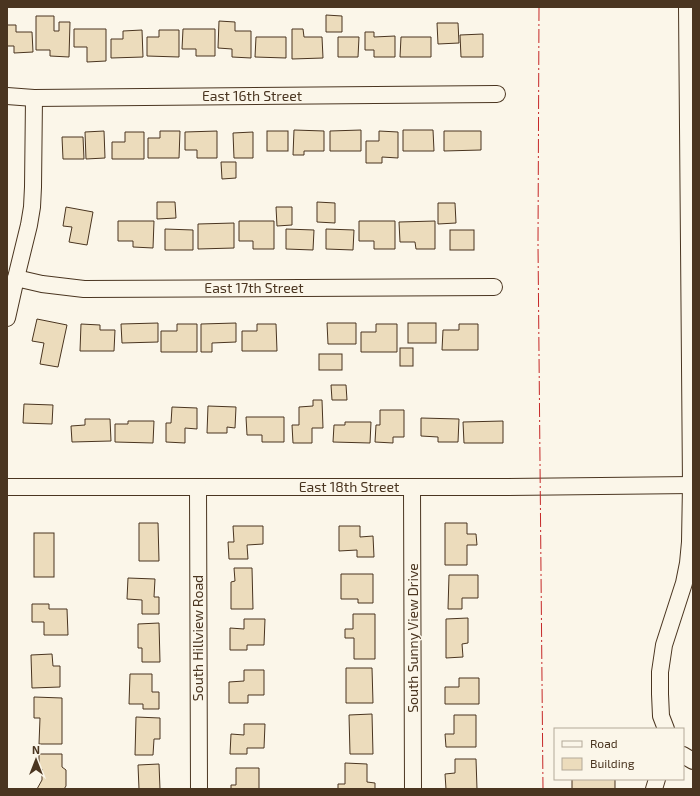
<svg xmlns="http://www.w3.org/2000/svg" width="700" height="796" font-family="'Exo 2',sans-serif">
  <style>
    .building { fill: #ecdcbc; stroke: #4a3520 }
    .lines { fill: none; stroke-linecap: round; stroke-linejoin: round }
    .minor-casing { stroke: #4a3520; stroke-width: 18 }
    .minor { stroke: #fbf6e9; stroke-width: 16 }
    .power { stroke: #c62828; stroke-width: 1; stroke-dasharray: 14 3 2 3; stroke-linecap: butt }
    .labels { text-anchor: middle; stroke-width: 3; stroke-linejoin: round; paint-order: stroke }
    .street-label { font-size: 14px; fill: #4a3520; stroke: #fbf6e9 }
  </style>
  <rect width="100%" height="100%" fill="#fbf6e9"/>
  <g class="building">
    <polygon points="326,15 342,16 342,32 326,32"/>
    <polygon points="36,16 54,16 54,31 59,31 59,22 70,22 69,57 50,56 50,50 36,50"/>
    <polygon points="219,21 235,22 235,31 251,31 251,58 232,57 232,49 218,48"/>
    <polygon points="437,23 458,23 459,43 438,44"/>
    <polygon points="7,25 16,25 16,32 32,32 33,52 14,53 14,46 7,46"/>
    <polygon points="74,29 106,29 106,61 87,62 87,47 74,47"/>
    <polygon points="183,29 215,29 215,56 196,56 196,49 182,49"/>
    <polygon points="292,29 303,29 304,37 322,37 323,58 292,59"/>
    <polygon points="142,30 143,57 111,58 111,39 123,39 123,31"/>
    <polygon points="159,30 179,30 179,57 147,56 147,37 159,37"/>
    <polygon points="365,32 374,32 374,37 395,36 395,57 374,57 374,50 365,50"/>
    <polygon points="483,34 483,57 461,57 460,35"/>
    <polygon points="256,37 286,37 286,58 255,57"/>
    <polygon points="338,37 359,37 358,57 338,57"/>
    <polygon points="401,37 431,37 431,57 400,57"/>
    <polygon points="294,130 324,131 324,151 304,151 304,155 293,155"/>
    <polygon points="361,130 361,151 330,151 330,131"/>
    <polygon points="403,130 433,130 434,151 403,151"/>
    <polygon points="104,131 105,158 86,159 85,132"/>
    <polygon points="160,131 180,131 179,158 148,158 148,138 160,138"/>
    <polygon points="217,131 217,158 197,158 197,150 185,150 185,132"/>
    <rect x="267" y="131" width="21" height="20"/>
    <polygon points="379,131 398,132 398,158 382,157 382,163 366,163 366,141 379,141"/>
    <polygon points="444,131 481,131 481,150 444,151"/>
    <polygon points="125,132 144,132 144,159 112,159 112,142 125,142"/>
    <polygon points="253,132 253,158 234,158 233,133"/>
    <polygon points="62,137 83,137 84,159 63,159"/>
    <polygon points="221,162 236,162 236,178 222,179"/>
    <polygon points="157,202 175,202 176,218 157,219"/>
    <polygon points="317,202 335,203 335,223 317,222"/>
    <polygon points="438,203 455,203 456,223 438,224"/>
    <polygon points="66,207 93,212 87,245 69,242 72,227 63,226"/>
    <polygon points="276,207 292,207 292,225 277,226"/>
    <polygon points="118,221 154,221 153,248 133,247 133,241 118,241"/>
    <polygon points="239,221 274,221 274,249 253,249 253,241 239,241"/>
    <polygon points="359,221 395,221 395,249 374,249 374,241 359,241"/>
    <polygon points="435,221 435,249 416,249 415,242 400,242 399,222"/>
    <polygon points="234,223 234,248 198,249 198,224"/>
    <polygon points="165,229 193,230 193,250 165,250"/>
    <polygon points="286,229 314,230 313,250 286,249"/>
    <polygon points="326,229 354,230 353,250 326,249"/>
    <rect x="450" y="230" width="24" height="20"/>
    <polygon points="37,319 67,325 58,367 40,364 44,343 32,341"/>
    <polygon points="158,323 158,342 122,343 121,324"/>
    <polygon points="236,323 236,342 212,343 212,352 201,352 201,324"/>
    <polygon points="327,323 356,323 356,344 328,344"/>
    <rect x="408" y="323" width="28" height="20"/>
    <polygon points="81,324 100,325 100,330 115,330 114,351 80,351"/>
    <polygon points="177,324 197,324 197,352 161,352 161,331 177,331"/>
    <polygon points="257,324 276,324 277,351 242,351 242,331 257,331"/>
    <polygon points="376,324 397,324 397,352 361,352 361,332 376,332"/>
    <polygon points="459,324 478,324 478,350 442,350 443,330 459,330"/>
    <rect x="400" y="348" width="13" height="18"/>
    <rect x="319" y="354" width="23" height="16"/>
    <polygon points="331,385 346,385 347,400 332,400"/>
    <polygon points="313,400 322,400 323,428 312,428 312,443 293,443 292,425 299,425 299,407 313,406"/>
    <polygon points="24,404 53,405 52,424 23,423"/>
    <polygon points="208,406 236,407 235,428 227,427 227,433 207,433"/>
    <polygon points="172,407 197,408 197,429 185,428 185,443 166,442 166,423 171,423"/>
    <polygon points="380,410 404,410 404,437 393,437 393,443 375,442 376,425 380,425"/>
    <polygon points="246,417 284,417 284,442 262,442 262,435 247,435"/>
    <polygon points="421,418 459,419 458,442 438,442 438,437 421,436"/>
    <polygon points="85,419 110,419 111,441 72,442 71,426 85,425"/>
    <polygon points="128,421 154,421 153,443 115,442 115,424 128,424"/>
    <polygon points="503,421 503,443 464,443 463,422"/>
    <polygon points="345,422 371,422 370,443 333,442 334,425 345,425"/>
    <polygon points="139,523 158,523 159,561 139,561"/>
    <polygon points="445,523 467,523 467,534 476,534 477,545 467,545 467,565 445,565"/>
    <polygon points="233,526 263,526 263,544 247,545 248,559 229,559 228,542 234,542"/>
    <polygon points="339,526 360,526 360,537 373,536 374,557 357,557 357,550 339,551"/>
    <rect x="34" y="533" width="20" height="44"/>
    <polygon points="234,568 252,568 253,609 231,609 231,582 235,581"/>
    <polygon points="341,574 373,574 373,603 358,603 358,599 341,599"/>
    <polygon points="449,575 478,575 478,598 462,598 462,609 448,609"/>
    <polygon points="128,578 155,579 154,597 159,597 159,614 142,614 142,600 127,599"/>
    <polygon points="32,604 49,604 49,609 67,609 68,635 44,635 44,622 32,622"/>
    <polygon points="353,614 375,614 375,659 354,659 354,638 345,638 345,629 353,629"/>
    <polygon points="468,618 468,643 462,644 463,657 446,658 446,619"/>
    <polygon points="244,619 265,619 264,645 247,645 247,650 230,650 230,628 244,629"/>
    <polygon points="159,623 160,662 142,662 142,648 138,648 138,624"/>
    <polygon points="52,654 53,666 60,666 60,687 32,688 31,655"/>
    <polygon points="346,668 372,668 373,703 346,703"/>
    <polygon points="244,670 264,670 264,695 248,695 248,703 229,703 229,682 244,681"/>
    <polygon points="130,674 152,674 152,692 159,692 159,709 143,709 143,704 129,704"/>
    <polygon points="459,678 479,678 479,704 445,704 445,687 459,687"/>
    <polygon points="34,697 62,698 62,744 39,744 40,718 34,718"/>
    <polygon points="372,714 373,754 350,754 349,715"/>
    <polygon points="454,715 476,715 476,747 446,747 445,734 454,734"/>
    <polygon points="136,717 160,718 160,739 154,739 153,755 135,755"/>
    <polygon points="244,724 265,724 264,748 247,748 247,754 230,754 231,734 244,735"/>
    <polygon points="39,754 62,754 62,767 66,770 66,786 64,789 37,789 42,780 42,769 39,767"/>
    <polygon points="455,759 476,759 477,789 446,789 445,774 455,773"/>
    <polygon points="345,763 367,764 367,782 375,783 375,789 338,789 338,784 345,784"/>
    <polygon points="159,764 160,789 139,789 138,765"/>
    <polygon points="236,768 259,768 259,789 231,789 231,785 236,785"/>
    <rect x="572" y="779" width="43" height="10"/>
  </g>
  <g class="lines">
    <defs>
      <g id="minor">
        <polyline points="7,96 34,98 497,94"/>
        <polyline points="16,278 42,284 84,289 494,287"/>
        <polyline points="7,318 16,278 29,225 32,207 33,187 34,98"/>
        <polyline points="7,487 501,487 693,485"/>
        <polyline points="198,487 199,789"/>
        <polyline points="412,487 413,789"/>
        <polyline points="666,729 661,716 660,694 660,672 664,645 684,583 688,563 690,542 691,485 687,7"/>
        <polyline points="683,755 693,761"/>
        <polyline points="654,789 657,779"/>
      </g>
    </defs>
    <use href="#minor" class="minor-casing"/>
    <use href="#minor" class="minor"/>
    <polyline class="power" points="539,7 538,244 543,789"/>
  </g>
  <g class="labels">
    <g class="street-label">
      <text x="252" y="101">East 16th Street</text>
      <text x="254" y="293">East 17th Street</text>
      <text x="349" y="492">East 18th Street</text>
      <text transform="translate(198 638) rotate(-90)" y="5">South Hillview Road</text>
      <text transform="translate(413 638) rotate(-90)" y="5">South Sunny View Drive</text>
    </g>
  </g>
  <rect width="700" height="796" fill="none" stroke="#4a3520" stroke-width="16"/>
  <rect x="554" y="728" width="130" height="52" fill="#fbf6e9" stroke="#b4a999"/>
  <rect x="562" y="741" width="20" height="6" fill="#fbf6e9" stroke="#b4a999"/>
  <text x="590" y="748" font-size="12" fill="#4a3520">Road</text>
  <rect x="562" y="758" width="20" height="12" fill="#ecdcbc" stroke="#b4a999"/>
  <text x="590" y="768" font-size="12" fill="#4a3520">Building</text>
  <g transform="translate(36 760)" stroke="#fbf6e9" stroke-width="3" paint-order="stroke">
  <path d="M0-3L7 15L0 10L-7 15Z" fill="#4a3520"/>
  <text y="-6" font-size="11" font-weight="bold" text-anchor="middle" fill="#4a3520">N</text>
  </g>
</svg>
